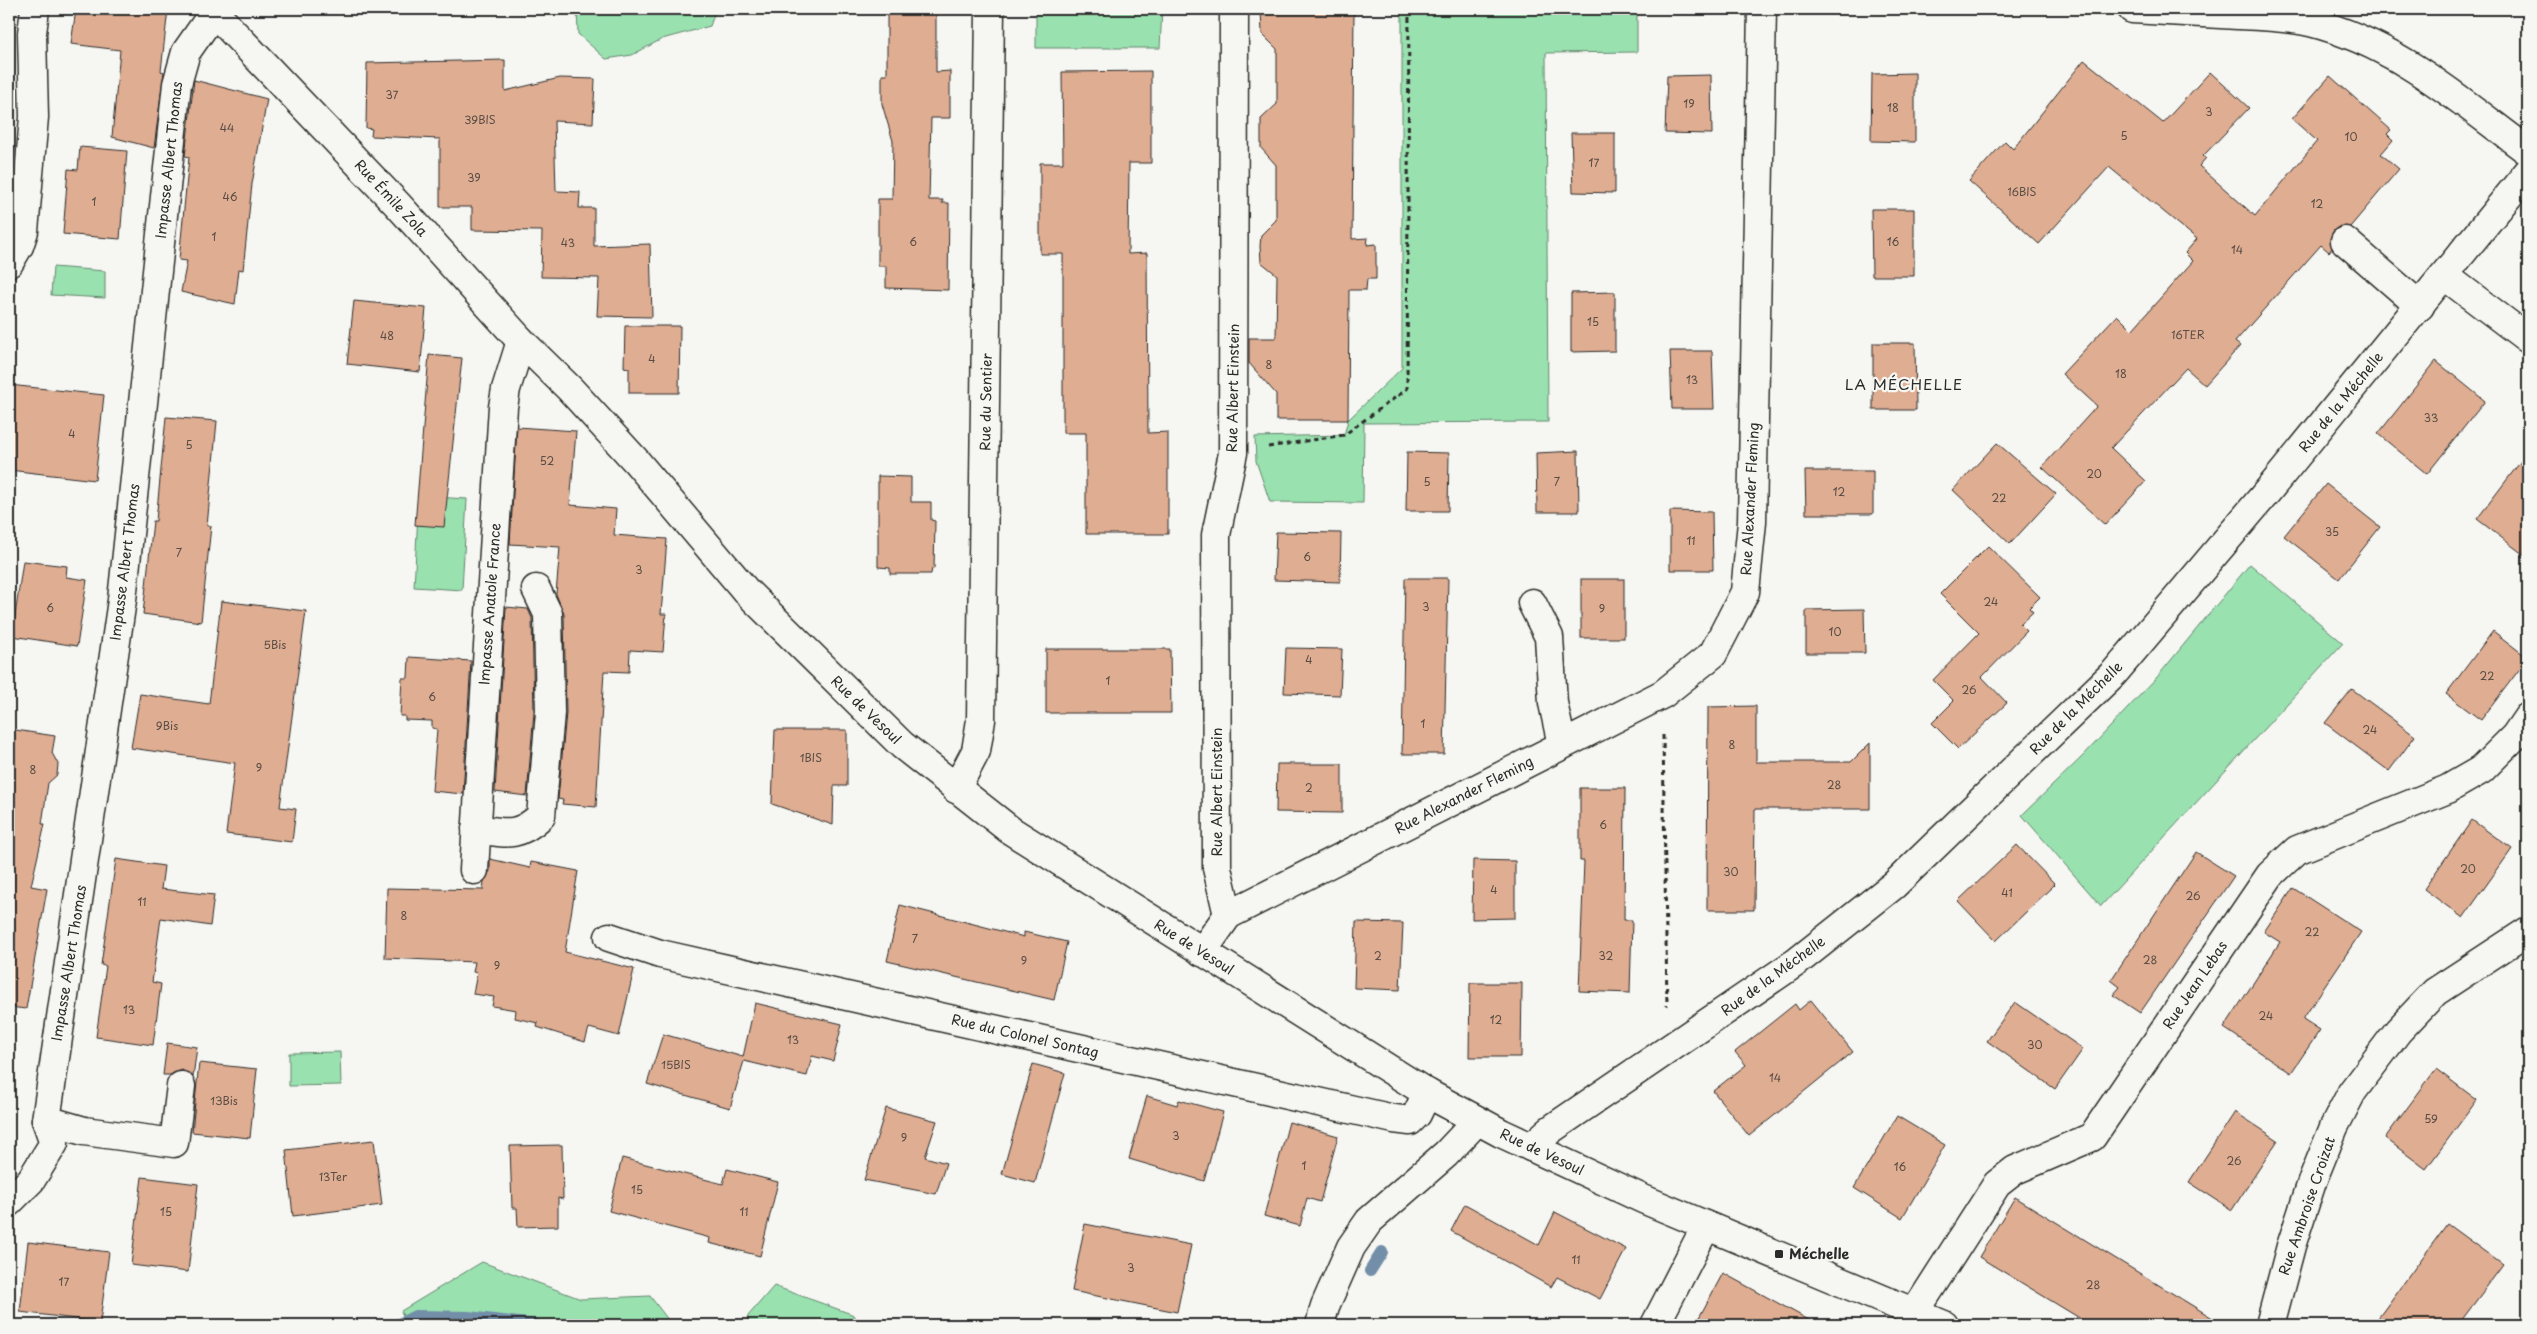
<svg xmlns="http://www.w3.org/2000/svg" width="2537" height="1334" font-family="'Playpen Sans',sans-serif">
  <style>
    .green { fill: #99e1af; stroke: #62866d }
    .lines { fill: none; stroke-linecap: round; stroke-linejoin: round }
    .stream { stroke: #728ea9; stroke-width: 12 }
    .building { fill: #dfad91; stroke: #2b2b2b }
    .minor-casing { stroke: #2b2b2b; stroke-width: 31 }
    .path { stroke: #2b2b2b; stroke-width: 3; stroke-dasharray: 5 4; stroke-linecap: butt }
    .minor { stroke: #f6f6f2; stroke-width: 28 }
    .poi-dot { fill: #2b2b2b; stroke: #f6f6f2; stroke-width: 2 }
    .labels { text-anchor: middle; stroke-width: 4.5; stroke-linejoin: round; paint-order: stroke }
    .number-label { font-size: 11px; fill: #584c44 }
    .street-label { font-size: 14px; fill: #2b2b2b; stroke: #f6f6f2 }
    .poi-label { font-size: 14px; font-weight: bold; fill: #2b2b2b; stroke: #f6f6f2; text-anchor: start }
    .neighbourhood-label { font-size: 15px; letter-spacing: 1px; fill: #2b2b2b; stroke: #f6f6f2 }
  </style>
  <rect width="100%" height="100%" fill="#f6f6f2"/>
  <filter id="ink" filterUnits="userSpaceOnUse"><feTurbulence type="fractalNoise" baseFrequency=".02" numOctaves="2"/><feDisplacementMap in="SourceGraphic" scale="10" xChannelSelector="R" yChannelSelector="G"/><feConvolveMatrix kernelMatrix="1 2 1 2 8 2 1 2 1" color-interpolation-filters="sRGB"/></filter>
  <g filter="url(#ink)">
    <g class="green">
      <polygon points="577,9 716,9 710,26 662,39 632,55 606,59 578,34"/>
      <polygon points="1036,9 1162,9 1160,48 1036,48"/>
      <polygon points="1402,9 1637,9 1637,52 1546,53 1548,422 1364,423 1363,503 1270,502 1256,461 1255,437 1344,435 1348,420 1402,368"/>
      <polygon points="53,267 105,271 105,298 51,295"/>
      <polygon points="419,496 467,499 462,590 414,587"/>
      <polygon points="2250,564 2343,643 2101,906 2022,815 2083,756 2158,676"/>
      <polygon points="340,1052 341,1085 289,1086 289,1053"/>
      <polygon points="482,1262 581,1299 650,1296 672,1325 407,1325 401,1311"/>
      <polygon points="774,1286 854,1315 860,1325 747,1325 748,1316"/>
    </g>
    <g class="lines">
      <g class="stream">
        <polyline points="1370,1271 1382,1252"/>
        <polyline points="397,1325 415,1316 468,1317 536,1325"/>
      </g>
    </g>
    <g class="building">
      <polygon points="76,9 168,9 161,71 164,72 154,148 112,137 120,50 71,44"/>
      <polygon points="887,9 936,9 936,72 950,71 950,118 931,118 929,200 943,200 942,203 949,203 948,290 886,288 886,266 878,266 878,199 892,199 893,141 882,104 882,75 887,75"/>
      <polygon points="1261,9 1354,9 1352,239 1368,238 1367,245 1376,244 1376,279 1367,279 1366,290 1349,290 1348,420 1276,420 1276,394 1249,363 1249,338 1276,338 1277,275 1261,262 1260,246 1261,235 1276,220 1276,165 1261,148 1261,119 1277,104 1277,49 1262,34"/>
      <polygon points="505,60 505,91 560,78 595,79 593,123 554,121 556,191 580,192 579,208 594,208 594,246 650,244 652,317 597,316 599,278 541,277 542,231 472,230 472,207 440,207 440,139 371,136 372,129 366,128 367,63"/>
      <polygon points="2084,60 2163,123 2210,72 2249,108 2203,156 2206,158 2199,166 2255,216 2317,141 2292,119 2330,76 2391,130 2387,134 2393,140 2381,154 2399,169 2350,227 2340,226 2334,230 2330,239 2332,248 2329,252 2321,245 2235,342 2240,346 2205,385 2186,368 2111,448 2146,481 2105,525 2042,467 2097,406 2062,374 2117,315 2132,330 2193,261 2185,253 2197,239 2109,167 2039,244 1969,181 2005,141 2013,149"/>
      <polygon points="1151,71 1151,163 1129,163 1128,254 1147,253 1148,433 1168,432 1168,534 1086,534 1086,433 1063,433 1063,254 1040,254 1040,163 1063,163 1062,72"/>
      <polygon points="1915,73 1915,142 1871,141 1872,74"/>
      <polygon points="1711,75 1712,134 1665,133 1667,76"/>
      <polygon points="194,80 267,99 252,184 243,270 239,269 235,304 181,292 187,261 179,260 189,157 185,156"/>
      <polygon points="1571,133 1615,133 1615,193 1573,192"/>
      <polygon points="80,147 127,151 120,239 63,234 68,169 78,170"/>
      <polygon points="1871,209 1914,209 1914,276 1872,276"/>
      <polygon points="1615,292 1615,351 1571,352 1571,293"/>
      <polygon points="354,301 426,308 420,372 347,364"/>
      <polygon points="625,326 680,326 679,393 629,393 629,368 624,367"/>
      <polygon points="1873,343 1915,343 1916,410 1873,410"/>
      <polygon points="1670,351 1712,351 1714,409 1672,409"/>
      <polygon points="429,355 462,358 444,527 415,525"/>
      <polygon points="2436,361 2485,401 2427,474 2378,434"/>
      <polygon points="9,385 104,395 95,480 9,470"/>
      <polygon points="166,417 217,421 207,526 211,526 201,622 143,614 153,521 156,521"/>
      <polygon points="517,427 576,431 570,505 616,509 614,535 667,539 661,614 666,614 663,652 630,650 629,672 604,671 596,807 562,804 563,800 558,799 566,713 564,614 556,594 560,547 510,544"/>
      <polygon points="1997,443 2056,494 2010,544 1953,490"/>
      <polygon points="1578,451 1579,512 1537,512 1536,453"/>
      <polygon points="1407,452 1449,453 1448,511 1406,511"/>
      <polygon points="2528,452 2528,558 2477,519"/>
      <polygon points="1805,471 1873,471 1873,514 1806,514"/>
      <polygon points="878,476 911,477 911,502 931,502 931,520 935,521 934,569 932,568 931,574 890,574 890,568 878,567"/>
      <polygon points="2326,484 2380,527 2339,579 2284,536"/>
      <polygon points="1670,511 1712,512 1713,570 1670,570"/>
      <polygon points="1276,532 1341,533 1340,582 1274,580"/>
      <polygon points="1988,546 2040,597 2029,608 2033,612 2020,624 2027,631 1982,677 2007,703 1958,749 1932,723 1954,701 1933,680 1979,633 1940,594"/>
      <polygon points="23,561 67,566 66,577 87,580 77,646 12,636"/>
      <polygon points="1405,578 1448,578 1444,754 1402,754"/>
      <rect x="1581" y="579" width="43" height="59"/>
      <polygon points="221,601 306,611 280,807 296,809 292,842 226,834 235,763 131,748 140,694 209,704"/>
      <polygon points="506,607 528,609 532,618 534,712 527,796 495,792"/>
      <polygon points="1864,609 1865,653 1806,653 1806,610"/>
      <polygon points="2493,631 2528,658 2481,720 2446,694"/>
      <polygon points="1286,648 1342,649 1340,695 1284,693"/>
      <polygon points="1046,649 1170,649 1171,713 1046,713"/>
      <polygon points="409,657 471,661 463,794 432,791 437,729 432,728 432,721 405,720 405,716 400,716 402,678 408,678"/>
      <polygon points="2352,689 2415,736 2389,771 2325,723"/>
      <polygon points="1756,706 1756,762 1851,762 1870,743 1870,809 1755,809 1754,910 1707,910 1708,707"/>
      <polygon points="9,729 55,736 52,753 58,764 57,775 48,783 42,824 45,824 31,886 47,889 26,1009 9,1007"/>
      <polygon points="775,730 847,730 847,786 834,786 833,825 772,804"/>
      <polygon points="1277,764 1342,764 1342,813 1276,812"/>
      <polygon points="1580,788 1625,788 1624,920 1632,920 1630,993 1579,991 1584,861 1580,861"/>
      <polygon points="2472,820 2512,849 2463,918 2424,889"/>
      <polygon points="2017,845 2055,884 1996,941 1958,901"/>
      <polygon points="2196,852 2234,876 2140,1013 2113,995 2120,987 2111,980"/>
      <polygon points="116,859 164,866 161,889 214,895 210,926 161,918 152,982 161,984 153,1045 96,1037 106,966 101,965"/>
      <polygon points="490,859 530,868 531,862 578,871 565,952 634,969 619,1036 589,1028 585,1042 537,1027 538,1023 515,1018 516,1010 492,1006 494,997 473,994 477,973 473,972 475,962 385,958 387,888 483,890 484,881 490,871"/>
      <polygon points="1473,860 1515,861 1515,918 1472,919"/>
      <polygon points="2293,888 2361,932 2303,1019 2320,1030 2291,1073 2224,1028 2280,942 2264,932"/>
      <polygon points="900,905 1024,937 1024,932 1067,942 1054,1000 887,961"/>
      <polygon points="1356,922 1403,923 1400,990 1354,988"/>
      <polygon points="1470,983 1522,983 1521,1057 1469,1057"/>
      <polygon points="1811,1000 1853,1052 1749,1136 1713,1091 1746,1065 1735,1052 1795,1004 1799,1010"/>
      <polygon points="2015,1002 2083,1049 2055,1089 1987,1041"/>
      <polygon points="755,1003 842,1024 833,1061 812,1056 807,1076 744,1061 730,1108 647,1084 663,1034 743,1057"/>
      <polygon points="167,1043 197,1047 193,1077 182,1070 170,1075 163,1075"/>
      <polygon points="199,1063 257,1069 250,1138 192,1132"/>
      <polygon points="1033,1064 1065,1073 1035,1183 1002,1174"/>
      <polygon points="2436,1069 2477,1100 2426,1169 2385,1138"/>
      <polygon points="1147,1096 1177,1105 1179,1100 1223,1112 1204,1181 1129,1159"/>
      <polygon points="886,1108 937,1121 925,1157 946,1163 936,1194 864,1180"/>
      <polygon points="2235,1112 2278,1140 2232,1210 2189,1182"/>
      <polygon points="1897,1116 1945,1145 1902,1218 1854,1188"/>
      <polygon points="1289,1122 1338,1136 1320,1202 1307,1198 1300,1226 1264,1216"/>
      <polygon points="374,1140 382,1205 293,1216 286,1150"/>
      <polygon points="562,1145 563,1199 558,1198 558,1226 518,1227 517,1208 512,1208 510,1146"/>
      <polygon points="622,1158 723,1184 727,1169 778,1182 760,1256 709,1243 710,1238 609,1211"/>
      <polygon points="142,1177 198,1184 188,1272 131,1265"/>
      <polygon points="2015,1197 2224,1325 2091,1325 1979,1257"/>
      <polygon points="1465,1204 1539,1245 1555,1212 1626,1249 1600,1299 1557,1277 1551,1287 1451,1231"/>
      <polygon points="1085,1224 1191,1245 1177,1312 1072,1291"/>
      <polygon points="2447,1224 2503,1265 2458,1325 2373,1325"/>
      <polygon points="28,1242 109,1252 100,1322 20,1312"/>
      <polygon points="1723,1273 1818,1325 1695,1325"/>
    </g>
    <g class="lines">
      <defs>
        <g id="minor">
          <polyline points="211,9 398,205 521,341 570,389 636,461 746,591 902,745 1010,830 1427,1093 1501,1133 1643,1199 1944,1325"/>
          <path d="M2132,9C2167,11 2203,13 2238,15C2262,16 2287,17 2310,22C2397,44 2458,99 2528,151"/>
          <polyline points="2345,241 2420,306"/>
          <polyline points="9,263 19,246 24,231 34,117 32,33 35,9"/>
          <polyline points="2445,276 2528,339"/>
          <polyline points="1532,603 1549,637 1553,703 1562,745"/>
          <polyline points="956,789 976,751 981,720 990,9"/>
          <path d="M476,829C506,833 517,838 541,816L550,713L548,614L536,589"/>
          <polyline points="474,870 503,407 506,389 521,341"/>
          <polyline points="1228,915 1217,868 1216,535 1233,453 1234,9"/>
          <polyline points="609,937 660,954 1394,1119 1410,1121 1417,1114 1427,1093"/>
          <polyline points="1202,952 1228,915 1663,694 1713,654 1745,592 1752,522 1762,9"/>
          <polyline points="46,1120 84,1131 174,1143 181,1086"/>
          <polyline points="1531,1147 1550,1130 1798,961 1894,885 2114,673 2267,492 2528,172"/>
          <polyline points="9,1202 31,1180 54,1143 46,1120 122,600 177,84 186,52 214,12"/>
          <polyline points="1915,1312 1997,1184 2015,1170 2092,1137 2270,875 2297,850 2448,789 2481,770 2515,736 2528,717"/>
          <polyline points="1320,1325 1325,1306 1351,1247 1369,1221 1446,1154 1477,1121"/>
          <polyline points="1655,1325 1706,1226"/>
          <polyline points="2270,1325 2291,1246 2313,1179 2334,1127 2352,1092 2398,1031 2435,992 2528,931"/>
        </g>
      </defs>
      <use href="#minor" class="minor-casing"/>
      <g class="path">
        <polyline points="1268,447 1344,435 1407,389 1409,9"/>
        <polyline points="1663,735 1667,1006"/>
      </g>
      <use href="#minor" class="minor"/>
    </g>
  </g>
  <rect class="poi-dot" x="1774" y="1249" width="10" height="10" rx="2.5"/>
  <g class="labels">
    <g class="number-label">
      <text x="392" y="99">37</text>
      <text x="1689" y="108">19</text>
      <text x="1893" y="112">18</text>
      <text x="2209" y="116">3</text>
      <text x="480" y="124">39BIS</text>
      <text x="227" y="132">44</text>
      <text x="2124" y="140">5</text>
      <text x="2351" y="141">10</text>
      <text x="1594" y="167">17</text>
      <text x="474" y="182">39</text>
      <text x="2022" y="196">16BIS</text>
      <text x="230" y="201">46</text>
      <text x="94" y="206">1</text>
      <text x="2317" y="208">12</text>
      <text x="214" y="241">1</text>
      <text x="913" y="246">6</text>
      <text x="1893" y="246">16</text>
      <text x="568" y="247">43</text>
      <text x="2237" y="254">14</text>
      <text x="1593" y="326">15</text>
      <text x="2188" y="339">16TER</text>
      <text x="387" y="340">48</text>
      <text x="652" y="363">4</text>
      <text x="1269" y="369">8</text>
      <text x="2121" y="378">18</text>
      <text x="1692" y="384">13</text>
      <text x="2431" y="422">33</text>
      <text x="72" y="438">4</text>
      <text x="189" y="449">5</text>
      <text x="547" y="465">52</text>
      <text x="2094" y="478">20</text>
      <text x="1427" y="486">5</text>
      <text x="1557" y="486">7</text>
      <text x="1839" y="496">12</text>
      <text x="1999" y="502">22</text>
      <text x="2332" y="536">35</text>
      <text x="1691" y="545">11</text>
      <text x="179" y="557">7</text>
      <text x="1307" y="561">6</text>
      <text x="639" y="574">3</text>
      <text x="1991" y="606">24</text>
      <text x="1426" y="611">3</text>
      <text x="50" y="612">6</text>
      <text x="1602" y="613">9</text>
      <text x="1835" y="636">10</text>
      <text x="275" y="649">5Bis</text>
      <text x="1309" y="664">4</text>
      <text x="2487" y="680">22</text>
      <text x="1108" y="685">1</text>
      <text x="1969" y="694">26</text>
      <text x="432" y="701">6</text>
      <text x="1423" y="728">1</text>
      <text x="167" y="730">9Bis</text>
      <text x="2370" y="734">24</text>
      <text x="1732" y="749">8</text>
      <text x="811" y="762">1BIS</text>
      <text x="259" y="772">9</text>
      <text x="33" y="774">8</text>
      <text x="1834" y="789">28</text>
      <text x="1309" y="792">2</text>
      <text x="1603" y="829">6</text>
      <text x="2468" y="873">20</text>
      <text x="1731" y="876">30</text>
      <text x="1494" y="894">4</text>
      <text x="2007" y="897">41</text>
      <text x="2193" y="900">26</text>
      <text x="142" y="906">11</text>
      <text x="404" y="920">8</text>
      <text x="2312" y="936">22</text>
      <text x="915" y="943">7</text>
      <text x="1378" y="960">2</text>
      <text x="1606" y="960">32</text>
      <text x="2150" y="964">28</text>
      <text x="1024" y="965">9</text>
      <text x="497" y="970">9</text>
      <text x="129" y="1014">13</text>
      <text x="2266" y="1020">24</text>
      <text x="1496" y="1024">12</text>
      <text x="793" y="1044">13</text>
      <text x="2035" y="1049">30</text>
      <text x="676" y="1069">15BIS</text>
      <text x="1775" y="1082">14</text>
      <text x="224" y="1105">13Bis</text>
      <text x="2431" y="1123">59</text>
      <text x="1176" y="1140">3</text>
      <text x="904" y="1142">9</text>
      <text x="2234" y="1165">26</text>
      <text x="1304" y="1170">1</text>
      <text x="1900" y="1171">16</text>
      <text x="333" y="1181">13Ter</text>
      <text x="637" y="1194">15</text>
      <text x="166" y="1216">15</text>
      <text x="744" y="1216">11</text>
      <text x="1576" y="1264">11</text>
      <text x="1131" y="1272">3</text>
      <text x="64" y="1286">17</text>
      <text x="2093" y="1289">28</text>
    </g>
    <g class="street-label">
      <text transform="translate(169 160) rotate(-84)" y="5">Impasse Albert Thomas</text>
      <text transform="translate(391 198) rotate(47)" y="5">Rue Émile Zola</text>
      <text transform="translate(1233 388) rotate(-89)" y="5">Rue Albert Einstein</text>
      <text transform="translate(986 402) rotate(-89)" y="5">Rue du Sentier</text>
      <text transform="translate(2341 402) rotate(-51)" y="5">Rue de la Méchelle</text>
      <text transform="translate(1750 499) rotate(-87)" y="5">Rue Alexander Fleming</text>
      <text transform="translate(125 562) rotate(-83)" y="5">Impasse Albert Thomas</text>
      <text transform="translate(490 604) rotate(-86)" y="5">Impasse Anatole France</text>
      <text transform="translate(2076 708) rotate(-45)" y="5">Rue de la Méchelle</text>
      <text transform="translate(866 710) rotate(44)" y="5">Rue de Vesoul</text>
      <text transform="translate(1217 792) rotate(-90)" y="5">Rue Albert Einstein</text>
      <text transform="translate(1464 795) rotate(-27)" y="5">Rue Alexander Fleming</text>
      <text transform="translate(1194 947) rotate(32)" y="5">Rue de Vesoul</text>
      <text transform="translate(69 963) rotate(-81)" y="5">Impasse Albert Thomas</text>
      <text transform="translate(1773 976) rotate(-36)" y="5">Rue de la Méchelle</text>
      <text transform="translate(2195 985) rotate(-56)" y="5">Rue Jean Lebas</text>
      <text transform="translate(1025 1036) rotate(13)" y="5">Rue du Colonel Sontag</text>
      <text transform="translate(1542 1152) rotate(25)" y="5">Rue de Vesoul</text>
      <text transform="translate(2307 1206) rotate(-71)" y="5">Rue Ambroise Croizat</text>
    </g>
    <g class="poi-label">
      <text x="1789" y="1259">Méchelle</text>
    </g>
    <g class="neighbourhood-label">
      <text x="1904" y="390">LA MÉCHELLE</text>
    </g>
  </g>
  <rect width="2537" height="1334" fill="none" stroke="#f6f6f2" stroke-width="30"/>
  <rect x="15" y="15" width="2507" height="1304" fill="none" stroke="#2b2b2b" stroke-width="2" filter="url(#ink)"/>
</svg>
